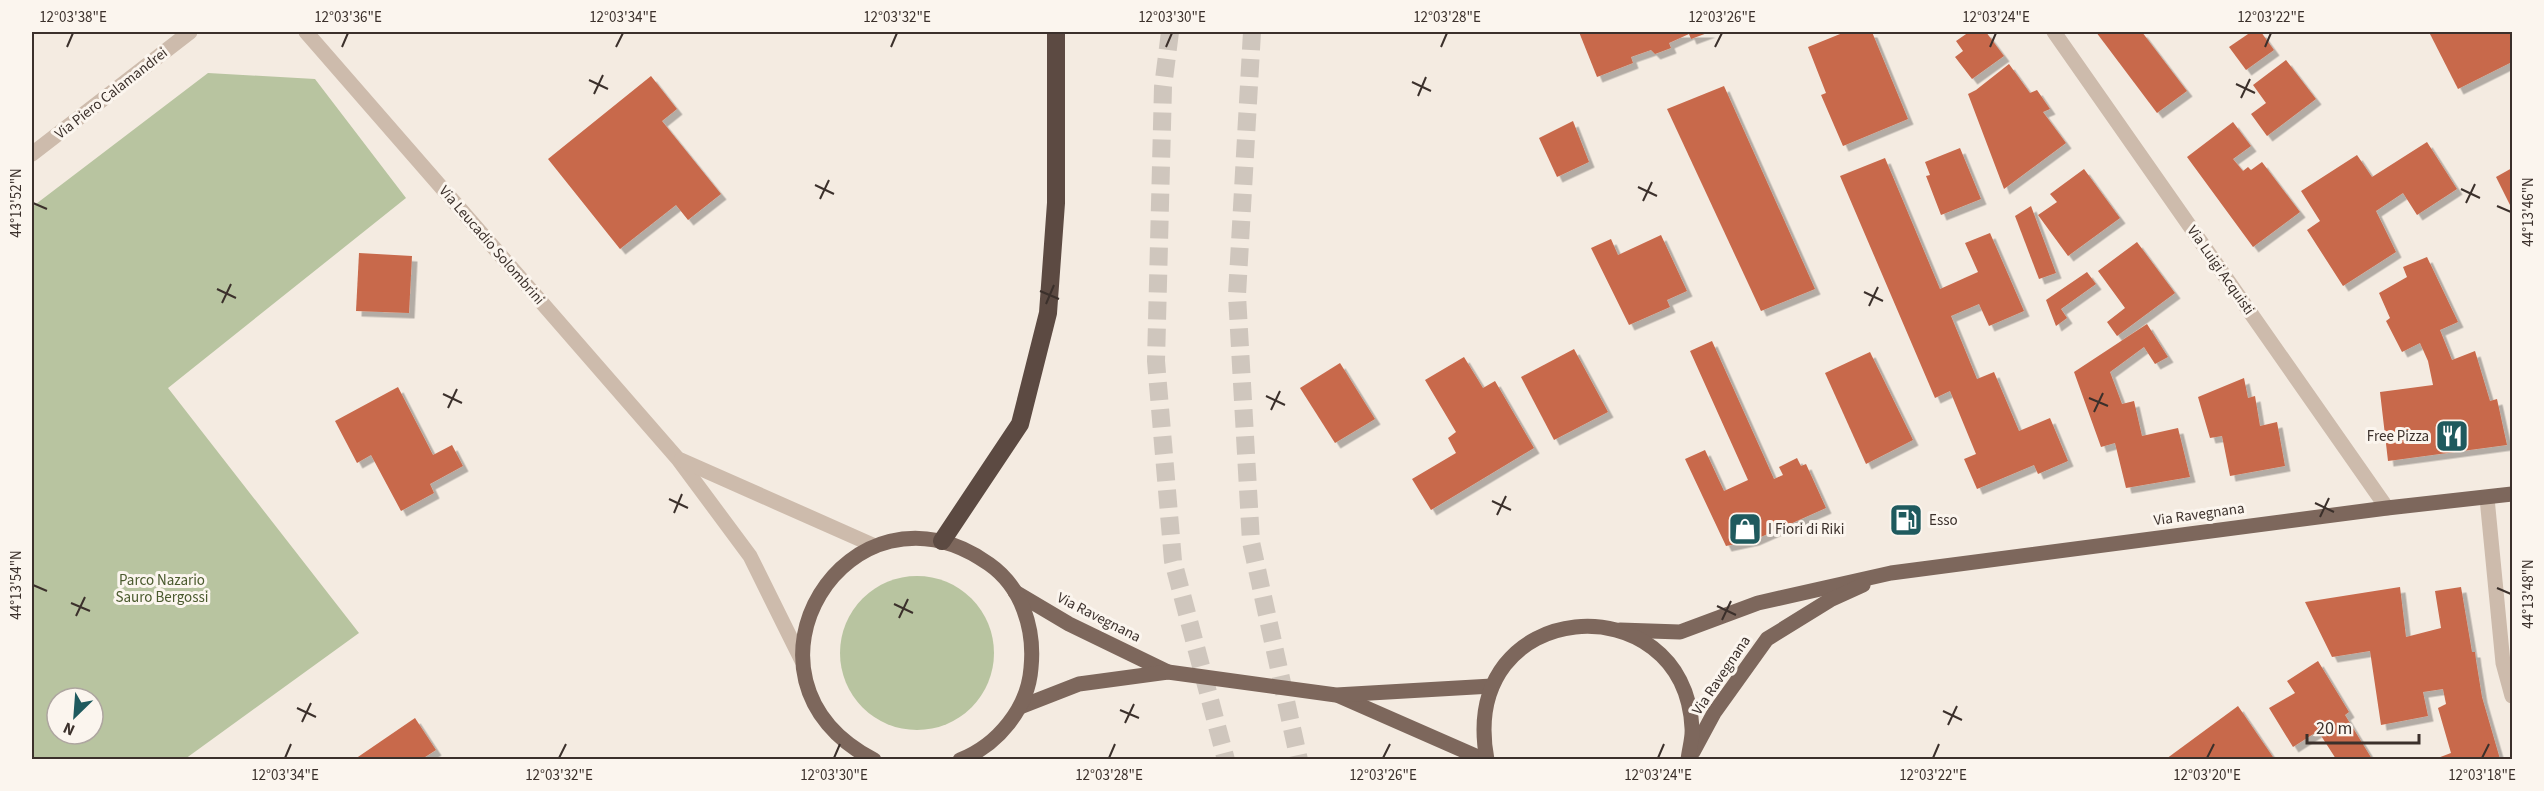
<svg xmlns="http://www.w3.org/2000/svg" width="2544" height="791" font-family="'Source Sans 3',sans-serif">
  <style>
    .green { fill: #b8c4a0; fill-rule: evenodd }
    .building { fill: #c8694b; filter: url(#shadow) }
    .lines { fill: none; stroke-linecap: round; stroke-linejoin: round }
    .highway-tunnel { stroke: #cfc6bd; stroke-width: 18; stroke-dasharray: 18 9; stroke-linecap: butt }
    .minor { stroke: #cdbbac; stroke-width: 15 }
    .major { stroke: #7d675c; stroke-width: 15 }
    .highway { stroke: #5c4a42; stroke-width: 18 }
    .ticks { fill: none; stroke: #3b302b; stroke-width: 2 }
    .labels { text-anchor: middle; stroke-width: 6; stroke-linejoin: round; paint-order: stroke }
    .street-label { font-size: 15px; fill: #3b302b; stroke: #fbf5ee }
    .poi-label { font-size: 15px; fill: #3b302b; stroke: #fbf5ee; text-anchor: start }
    .park-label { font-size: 15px; fill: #4a5a2e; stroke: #fbf5ee }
    .neatline { fill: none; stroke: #3b302b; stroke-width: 2 }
    .ticks-label { font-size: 15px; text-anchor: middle; fill: #3b302b }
  </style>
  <defs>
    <filter id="shadow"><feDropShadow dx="5.5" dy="5.5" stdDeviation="0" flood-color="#0004"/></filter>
  </defs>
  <rect width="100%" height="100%" fill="#f4ebe1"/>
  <g class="green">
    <path d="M208,73L315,79L406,198L168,388L359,633L185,759H32V207ZM57,698H93V734H57Z"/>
    <circle cx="917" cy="653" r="77"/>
  </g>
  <g class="building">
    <polygon points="1579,32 1710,32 1691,39 1689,34 1669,43 1671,48 1655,54 1651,50 1631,57 1633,63 1597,77"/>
    <polygon points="1845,32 1872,32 1908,119 1843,146 1821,95 1826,93 1808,47"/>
    <polygon points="1969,32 1986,32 2004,56 1972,79 1955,57 1963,51 1956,41"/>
    <polygon points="2096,32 2142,32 2187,91 2157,113"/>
    <polygon points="2251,32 2261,32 2274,50 2246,70 2229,47"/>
    <polygon points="2429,32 2512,32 2512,62 2458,89"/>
    <polygon points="2286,60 2316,99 2267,136 2251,114 2266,103 2253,85"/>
    <polygon points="2009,64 2030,93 2037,90 2050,109 2043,112 2066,143 2004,189 1968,94 1976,90"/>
    <polygon points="651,76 677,109 662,121 721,194 688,220 676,205 620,249 548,159"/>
    <polygon points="1724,86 1815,289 1761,311 1667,109"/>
    <polygon points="1573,121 1589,162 1557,177 1539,138"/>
    <polygon points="2233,122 2251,146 2233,159 2243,171 2248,167 2251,170 2262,162 2300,212 2253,247 2187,157"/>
    <polygon points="2427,142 2457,189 2417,215 2403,193 2376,211 2396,252 2343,286 2307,230 2320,221 2301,191 2357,155 2372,177"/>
    <polygon points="1960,148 1981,199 1941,215 1926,176 1930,175 1925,162"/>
    <polygon points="1885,158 1940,289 1978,272 1965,243 1990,233 2024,311 1989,326 1979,304 1951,316 1977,379 1994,372 2019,431 2050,418 2068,461 2038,474 2034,465 1977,489 1964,459 1976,454 1950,391 1935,398 1840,176"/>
    <polygon points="2512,168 2512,209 2496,177"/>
    <polygon points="2084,169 2120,218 2068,256 2038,215 2057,202 2050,194"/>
    <polygon points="2031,206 2056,273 2039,279 2015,216"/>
    <polygon points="1661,235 1687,291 1667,300 1670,307 1629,325 1591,248 1611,239 1618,255"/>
    <polygon points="2137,242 2175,293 2117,336 2107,322 2125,308 2098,271"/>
    <polygon points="359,253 412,256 409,313 356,311"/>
    <polygon points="2427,257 2458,322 2440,330 2452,360 2475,351 2490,401 2497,399 2507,445 2388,461 2380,392 2433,385 2428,361 2420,343 2402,352 2386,321 2390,318 2379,293 2407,277 2403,267"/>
    <polygon points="2087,272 2096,284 2061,309 2067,318 2056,326 2046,300"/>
    <polygon points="2147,324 2168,357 2155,364 2144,347 2110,372 2122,404 2134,401 2142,436 2178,428 2190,477 2126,488 2115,443 2101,447 2074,372"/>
    <polygon points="1712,341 1774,479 1783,475 1779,467 1797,458 1801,466 1806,464 1826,508 1754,540 1726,546 1685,459 1705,450 1724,491 1748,480 1690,351"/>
    <polygon points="1574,349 1608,412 1554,440 1521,377"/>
    <polygon points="1870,352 1913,440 1866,464 1825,373"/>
    <polygon points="1464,357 1483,388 1495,381 1534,448 1431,510 1412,479 1456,453 1448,438 1456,432 1425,380"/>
    <polygon points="1340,363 1375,419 1335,443 1300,388"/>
    <polygon points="2244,378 2248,398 2255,396 2260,426 2277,422 2285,466 2230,476 2222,436 2210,438 2198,397"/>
    <polygon points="398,387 433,455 452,445 463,466 430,484 434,493 401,511 371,455 357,463 335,421"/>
    <polygon points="2400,587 2406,637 2441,628 2435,591 2461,587 2472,652 2475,652 2476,660 2482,697 2500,759 2435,759 2451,753 2438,708 2446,704 2443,689 2423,692 2428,716 2381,725 2370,651 2332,657 2305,602"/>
    <polygon points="2318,661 2349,712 2345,715 2372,759 2336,759 2318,731 2293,747 2269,708 2295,693 2287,681"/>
    <polygon points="2238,706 2273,757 2272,759 2166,759"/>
    <polygon points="415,718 436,750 422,759 355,759"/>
  </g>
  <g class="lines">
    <g class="highway-tunnel">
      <polyline points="1170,32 1163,87 1156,361 1173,561 1226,760"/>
      <polyline points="1252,32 1237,295 1251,542 1299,760"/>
    </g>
    <g class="minor">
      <polyline points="306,32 678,459 750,556 802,661"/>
      <polyline points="2054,32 2387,508"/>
      <polyline points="32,154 190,32"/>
      <polyline points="681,460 875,546"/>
      <polyline points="2487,498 2503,663 2512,696"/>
    </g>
    <g class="major">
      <polyline points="1015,592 1069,624 1168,672"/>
      <polyline points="1620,630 1680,632 1758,603 1891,573 2387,508 2512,494"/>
      <polyline points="1339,696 1485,760"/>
      <polyline points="1020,707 1079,684 1168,672 1336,695 1492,686"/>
      <polyline points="1693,752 1714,713 1767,639 1830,600 1863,585"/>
      <path d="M874,760C716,678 850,465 989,564C1022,587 1035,629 1031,668C1028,708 998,745 960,760"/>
      <path d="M1487,760C1456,595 1685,581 1692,728C1693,738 1689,749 1688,760"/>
    </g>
    <polyline class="highway" points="942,541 1020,424 1048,313 1056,203 1056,32"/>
  </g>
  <path class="ticks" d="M67,47L73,33M342,47L348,33M616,47L623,33M891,47L897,33M1166,47L1172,33M1441,47L1447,33M1715,47L1722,33M1990,47L1996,33M2265,47L2271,33M589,80L608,89M1412,82L1431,91M2236,84L2255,93M594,94L603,75M1418,96L1426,77M2241,98L2250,79M815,185L834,194M1638,187L1657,196M2461,189L2480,198M820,199L829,180M1643,201L1652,182M33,203L47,209M2466,203L2475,184M2497,206L2511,212M217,289L236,298M1040,291L1059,299M1864,292L1883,301M222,303L231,284M1046,304L1054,285M1869,306L1878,287M443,394L462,403M1266,396L1285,405M2089,398L2108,406M448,408L457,389M1271,410L1280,391M2094,412L2103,393M669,499L688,508M1492,501L1511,510M2315,503L2334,512M674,513L682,494M1497,515L1506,496M2320,517L2329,498M33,585L47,591M2497,588L2511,594M71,603L90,611M894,604L913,613M1717,606L1736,615M76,616L85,597M899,618L908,599M1722,620L1731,601M297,708L316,717M1120,710L1139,718M1943,711L1962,720M302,722L311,703M1125,723L1134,704M1948,725L1957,706M285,758L291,744M559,758L566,744M834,758L840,744M1109,758L1115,744M1383,758L1390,744M1658,758L1664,744M1933,758L1939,744M2207,758L2214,744M2482,758L2489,744"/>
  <defs>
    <symbol id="restaurant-square" viewBox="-11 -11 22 22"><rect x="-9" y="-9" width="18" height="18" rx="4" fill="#1f5a5e" stroke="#fbf5ee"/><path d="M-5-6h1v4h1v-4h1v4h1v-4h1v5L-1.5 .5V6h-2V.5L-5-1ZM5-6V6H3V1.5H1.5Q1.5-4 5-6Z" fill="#fff"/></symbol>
    <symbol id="fuel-square" viewBox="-11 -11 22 22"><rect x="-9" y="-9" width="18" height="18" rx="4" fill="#1f5a5e" stroke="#fbf5ee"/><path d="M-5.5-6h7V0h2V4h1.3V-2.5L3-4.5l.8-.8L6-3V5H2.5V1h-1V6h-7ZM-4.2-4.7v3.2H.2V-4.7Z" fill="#fff"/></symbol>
    <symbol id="shop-square" viewBox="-11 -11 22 22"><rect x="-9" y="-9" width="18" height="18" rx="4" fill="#1f5a5e" stroke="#fbf5ee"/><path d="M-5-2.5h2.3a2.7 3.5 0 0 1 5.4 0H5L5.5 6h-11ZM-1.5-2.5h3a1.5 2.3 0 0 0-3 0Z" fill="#fff"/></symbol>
  </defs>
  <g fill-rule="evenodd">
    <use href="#restaurant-square" x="2433" y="417" width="38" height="38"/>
    <use href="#fuel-square" x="1887" y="501" width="38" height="38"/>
    <use href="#shop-square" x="1726" y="510" width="38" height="38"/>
  </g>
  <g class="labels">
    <g class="street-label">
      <text transform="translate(111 93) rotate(-38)" y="5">Via Piero Calamandrei</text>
      <text transform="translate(492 245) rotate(49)" y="5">Via Leucadio Solombrini</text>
      <text transform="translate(2221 270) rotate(55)" y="5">Via Luigi Acquisti</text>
      <text transform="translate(2199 514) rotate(-8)" y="5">Via Ravegnana</text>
      <text transform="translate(1099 617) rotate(27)" y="5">Via Ravegnana</text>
      <text transform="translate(1721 675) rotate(-56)" y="5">Via Ravegnana</text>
    </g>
    <g class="poi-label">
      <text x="2429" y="441" text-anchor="end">Free Pizza</text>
      <text x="1929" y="525">Esso</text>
      <text x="1768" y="534">I Fiori di Riki</text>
    </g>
    <g class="park-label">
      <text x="162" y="585">Parco Nazario<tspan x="162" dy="17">Sauro Bergossi</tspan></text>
    </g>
  </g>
  <rect width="2544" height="791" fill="none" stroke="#fbf5ee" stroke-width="66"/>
  <g transform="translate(75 716) rotate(205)"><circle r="28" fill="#fbf5ee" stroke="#aea6a0" stroke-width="1.5"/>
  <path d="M0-4.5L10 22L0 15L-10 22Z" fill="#1f5a5e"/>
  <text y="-9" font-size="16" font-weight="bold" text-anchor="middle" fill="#3b302b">N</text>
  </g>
  <path d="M2307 734v9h112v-9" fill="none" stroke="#3b302b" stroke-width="3"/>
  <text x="2316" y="734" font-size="18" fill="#3b302b" stroke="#fbf5ee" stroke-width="4.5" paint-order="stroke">20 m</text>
  <rect x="33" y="33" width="2478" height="725" class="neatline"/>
  <g class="ticks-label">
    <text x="73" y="22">12°03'38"E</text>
    <text x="348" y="22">12°03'36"E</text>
    <text x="623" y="22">12°03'34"E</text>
    <text x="897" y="22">12°03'32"E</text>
    <text x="1172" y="22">12°03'30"E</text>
    <text x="1447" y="22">12°03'28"E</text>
    <text x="1722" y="22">12°03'26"E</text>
    <text x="1996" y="22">12°03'24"E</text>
    <text x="2271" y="22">12°03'22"E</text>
    <text transform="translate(16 203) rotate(-90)" y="5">44°13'52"N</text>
    <text transform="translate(2528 212) rotate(-90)" y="5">44°13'46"N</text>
    <text transform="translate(16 585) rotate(-90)" y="5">44°13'54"N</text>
    <text transform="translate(2528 594) rotate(-90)" y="5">44°13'48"N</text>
    <text x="285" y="780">12°03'34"E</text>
    <text x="559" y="780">12°03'32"E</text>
    <text x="834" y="780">12°03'30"E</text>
    <text x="1109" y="780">12°03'28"E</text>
    <text x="1383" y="780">12°03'26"E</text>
    <text x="1658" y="780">12°03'24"E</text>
    <text x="1933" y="780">12°03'22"E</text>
    <text x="2207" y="780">12°03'20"E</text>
    <text x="2482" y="780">12°03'18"E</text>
  </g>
</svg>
